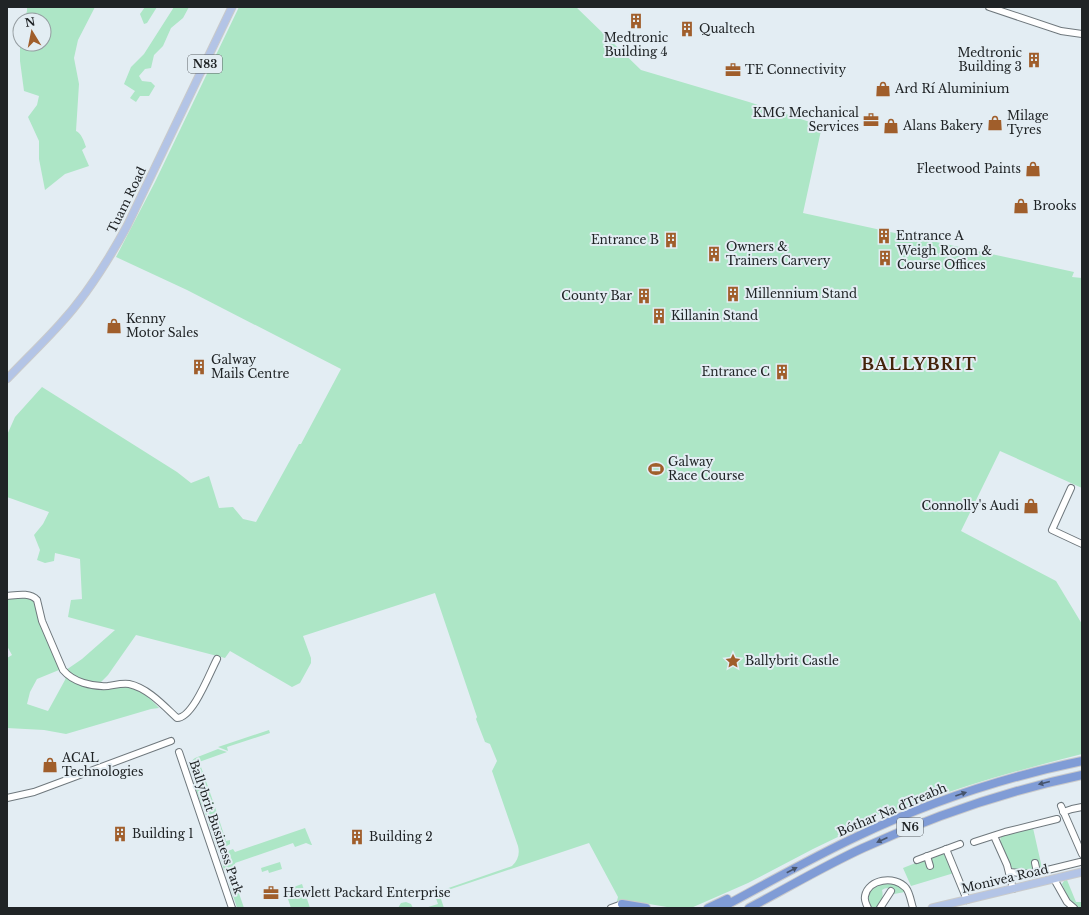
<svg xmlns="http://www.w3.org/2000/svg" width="1089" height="915" font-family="'Libre Baskerville',serif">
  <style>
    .green { fill: #ade6c6 }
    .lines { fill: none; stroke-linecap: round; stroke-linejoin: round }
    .minor-casing { stroke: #6f787d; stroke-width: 8 }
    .major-casing { stroke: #c9cacb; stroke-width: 9 }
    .highway-casing { stroke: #c9cacb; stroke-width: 10 }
    .minor { stroke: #fff; stroke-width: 6 }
    .major { stroke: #b3c4e6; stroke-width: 7 }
    .highway { stroke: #809cd6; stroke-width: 8 }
    .oneway { fill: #46546c }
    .labels { text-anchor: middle; stroke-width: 4; stroke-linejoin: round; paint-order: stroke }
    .shield { fill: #e3edf3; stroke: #5a6064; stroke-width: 1 }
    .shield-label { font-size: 11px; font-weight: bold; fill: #202426 }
    .poi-label { font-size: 12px; fill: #202426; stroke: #e3edf3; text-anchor: start }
    .street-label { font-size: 12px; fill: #202426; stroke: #e3edf3 }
    .district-label { font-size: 16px; font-weight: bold; letter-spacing: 1px; fill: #43230a; stroke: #e3edf3 }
  </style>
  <rect width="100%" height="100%" fill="#e3edf3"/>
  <g class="green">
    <path d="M27,7H95L78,40L74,58L79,84L76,131C81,133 84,141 86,147L82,150L89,166L65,174L45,190L39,159V141L28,117L37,105L39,96L24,91L20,61V44H44V20H24L27,11Z"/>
    <polygon points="145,7 157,7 147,23 144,24 140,14"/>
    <polygon points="174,7 189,7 183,18 171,28 163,46 154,55 151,68 145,69 139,76 142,81 151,82 155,86 149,96 140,96 136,102 130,98 135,91 124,84 131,67 144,54"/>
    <path d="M239,7H576L641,70L749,102L822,126L803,213L1074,272L1072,277L1082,278V488L1000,451L961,531L1056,581L1082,624V754C1027,768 974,782 921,802L919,801L896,810L892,808L879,814L873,820L813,849L748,883L691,908H673L637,902L617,901L618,897L589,843L439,893L444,908H425L438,904L434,893L512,866C518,860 520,854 518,846L492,771L497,761L490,744L485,742L476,719L477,717L435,593L303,636L311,658V663L300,683L292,687L230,651L225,658L136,635L108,675L99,684L97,690C106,691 116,687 125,687C140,688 150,698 159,708L151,709L66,734L44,730L7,728V658L12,655L7,646V598H26L34,600L42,629L57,660L59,670L37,679L30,692L27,704L48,711L65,680L67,673L66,670L82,659L115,630L68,617L71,600L82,599L80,559L55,553L54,561L45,563L37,560L40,550L34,535L43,524L49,512L7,497V435L15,417L42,387L177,472L191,483L209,476L219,508L233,507L243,519L256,522L299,444H301L341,369L187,290L116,257L155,182Z"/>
    <polygon points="269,730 270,733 227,747 228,751 218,747"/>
    <polygon points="218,749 227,752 199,762 190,770 188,764 195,758"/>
    <path d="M201,767L214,804L203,808C199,795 187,777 201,767Z"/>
    <polygon points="213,807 215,807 226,841 230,840 230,844 218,851 204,810"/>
    <path d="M305,828L312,845H311L306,843L295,847L293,843L235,863L236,867L224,870L221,859C223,853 228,851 233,849L235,852Z"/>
    <path d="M1033,828L1042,868L1039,867L1037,861L1033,862V868L1031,871C1025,872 1016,871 1011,867L1000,841L1001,836Z"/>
    <polygon points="941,854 945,854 954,873 911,886 903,868 923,860 927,862 929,867 933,865 931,861 932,857"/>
    <polygon points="280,862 282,869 269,873 268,870 262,872 261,868"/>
    <polygon points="233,876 244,908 237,908 229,883 230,878"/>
    <polygon points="1067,880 1076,902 1082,902 1082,908 1079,908 1068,898 1062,884 1064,881"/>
    <path d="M886,882L898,885L905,892L894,894C893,888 887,886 882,890C884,898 881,902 876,908H870C862,893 872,887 886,882Z"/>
    <polygon points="302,884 310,908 291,908 285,890"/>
    <polygon points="406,902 411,904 413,908 398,908 401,903"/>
  </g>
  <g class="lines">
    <defs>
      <g id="minor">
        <polyline points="989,7 1061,31 1082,34"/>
        <polyline points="1071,488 1052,530 1082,544"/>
        <path d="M7,596C17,595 30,592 37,600L42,621L63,670C73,682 92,687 108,686C115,685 122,683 129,684C148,688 164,706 177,718C193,718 210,672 217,659"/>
        <polyline points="179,752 232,908"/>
        <polyline points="7,798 34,792 171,741"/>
        <polyline points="1061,806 1082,854"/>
        <polyline points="1063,812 1072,809 1082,807"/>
        <polyline points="994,836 1007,865 1013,889"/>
        <polyline points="974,842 1005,832 1057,819"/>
        <polyline points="946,849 967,900"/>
        <polyline points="927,856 930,866"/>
        <polyline points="917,860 960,844"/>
        <polyline points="1035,863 1037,872"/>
        <polyline points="1009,872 1031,874 1080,862"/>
        <polyline points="1054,879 1067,902 1074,908"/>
        <polyline points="611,908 622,904"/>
        <path d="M868,908C866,904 864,900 865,896C868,879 895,875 906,888C910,893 911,902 913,908"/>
        <polyline points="880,908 891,891"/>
      </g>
      <g id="major">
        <path d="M7,379C24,361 43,343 60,324C87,295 108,261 127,226L232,7"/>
        <polyline points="932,908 1082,872"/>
      </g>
      <g id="highway">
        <polyline points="622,904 646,908"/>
        <polyline points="708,908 727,899"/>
        <path d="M721,908C766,884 811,858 858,836C929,802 1005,777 1082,761"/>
        <path d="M749,908C787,888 824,866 863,848C933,816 1006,791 1082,775"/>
      </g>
    </defs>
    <use href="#minor" class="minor-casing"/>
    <use href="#major" class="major-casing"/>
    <use href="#highway" class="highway-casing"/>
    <use href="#minor" class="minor"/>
    <use href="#major" class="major"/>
    <use href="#highway" class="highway"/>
  </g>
  <defs><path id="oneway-solid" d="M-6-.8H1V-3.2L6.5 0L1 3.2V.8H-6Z"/></defs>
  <g class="oneway">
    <use href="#oneway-solid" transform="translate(1044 783) rotate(166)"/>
    <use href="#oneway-solid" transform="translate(961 794) rotate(-19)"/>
    <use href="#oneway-solid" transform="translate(882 840) rotate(156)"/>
    <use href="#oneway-solid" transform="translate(792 870) rotate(-28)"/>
  </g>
  <defs>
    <symbol id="building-bare" viewBox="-9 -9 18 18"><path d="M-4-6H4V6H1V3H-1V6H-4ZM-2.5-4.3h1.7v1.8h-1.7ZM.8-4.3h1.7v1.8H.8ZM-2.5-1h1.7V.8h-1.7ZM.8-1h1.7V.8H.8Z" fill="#a05e2b" stroke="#e3edf3" stroke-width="2.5" paint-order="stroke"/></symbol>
    <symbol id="office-bare" viewBox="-9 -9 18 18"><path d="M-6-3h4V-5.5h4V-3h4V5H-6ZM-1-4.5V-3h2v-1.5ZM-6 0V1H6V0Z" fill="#a05e2b" stroke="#e3edf3" stroke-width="2.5" paint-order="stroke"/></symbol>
    <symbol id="shop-bare" viewBox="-9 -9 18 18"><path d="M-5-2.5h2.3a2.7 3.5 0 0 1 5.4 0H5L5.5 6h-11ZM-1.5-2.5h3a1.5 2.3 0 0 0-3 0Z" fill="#a05e2b" stroke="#e3edf3" stroke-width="2.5" paint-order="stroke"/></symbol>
    <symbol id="stadium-bare" viewBox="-9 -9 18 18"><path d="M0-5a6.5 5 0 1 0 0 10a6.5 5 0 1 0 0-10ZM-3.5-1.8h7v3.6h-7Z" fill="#a05e2b" stroke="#e3edf3" stroke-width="2.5" paint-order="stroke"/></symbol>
    <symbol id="sight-bare" viewBox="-9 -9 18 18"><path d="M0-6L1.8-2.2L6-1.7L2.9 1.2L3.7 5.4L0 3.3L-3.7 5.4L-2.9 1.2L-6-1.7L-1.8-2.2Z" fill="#a05e2b" stroke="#e3edf3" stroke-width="2.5" paint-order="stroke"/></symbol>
  </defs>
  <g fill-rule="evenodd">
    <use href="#building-bare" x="625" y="10" width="22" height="22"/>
    <use href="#building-bare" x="676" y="18" width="22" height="22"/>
    <use href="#building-bare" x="1023" y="49" width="22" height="22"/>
    <use href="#office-bare" x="722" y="59" width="22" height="22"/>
    <use href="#shop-bare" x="872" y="78" width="22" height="22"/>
    <use href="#office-bare" x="860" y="109" width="22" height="22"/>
    <use href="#shop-bare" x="984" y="112" width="22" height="22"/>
    <use href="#shop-bare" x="880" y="115" width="22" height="22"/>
    <use href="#shop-bare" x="1022" y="158" width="22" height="22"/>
    <use href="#shop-bare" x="1010" y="195" width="22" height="22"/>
    <use href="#building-bare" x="873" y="225" width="22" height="22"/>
    <use href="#building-bare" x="660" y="229" width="22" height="22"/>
    <use href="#building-bare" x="703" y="243" width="22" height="22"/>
    <use href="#building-bare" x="874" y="247" width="22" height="22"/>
    <use href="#building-bare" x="722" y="283" width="22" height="22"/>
    <use href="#building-bare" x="633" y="285" width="22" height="22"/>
    <use href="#building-bare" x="648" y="305" width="22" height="22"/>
    <use href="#shop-bare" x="103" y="315" width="22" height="22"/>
    <use href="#building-bare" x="188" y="356" width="22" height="22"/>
    <use href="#building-bare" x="771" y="361" width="22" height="22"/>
    <use href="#stadium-bare" x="645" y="458" width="22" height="22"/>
    <use href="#shop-bare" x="1020" y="495" width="22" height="22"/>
    <use href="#sight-bare" x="722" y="650" width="22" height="22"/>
    <use href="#shop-bare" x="39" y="754" width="22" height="22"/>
    <use href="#building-bare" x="109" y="823" width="22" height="22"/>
    <use href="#building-bare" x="346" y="826" width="22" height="22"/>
    <use href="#office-bare" x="260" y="882" width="22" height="22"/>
  </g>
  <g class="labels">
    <g class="shield">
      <rect x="188" y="55" width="34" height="18" rx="3"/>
      <rect x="897" y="818" width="26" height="18" rx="3"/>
    </g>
    <g class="shield-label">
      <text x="205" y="68">N83</text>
      <text x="910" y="831">N6</text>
    </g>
    <g class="poi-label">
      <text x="699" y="33">Qualtech</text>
      <text x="636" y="42" text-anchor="middle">Medtronic<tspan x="636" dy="14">Building 4</tspan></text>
      <text x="1022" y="57" text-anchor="end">Medtronic<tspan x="1022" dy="14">Building 3</tspan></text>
      <text x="745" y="74">TE Connectivity</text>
      <text x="895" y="93">Ard Rí Aluminium</text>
      <text x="859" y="117" text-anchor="end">KMG Mechanical<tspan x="859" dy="14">Services</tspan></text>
      <text x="1007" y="120">Milage<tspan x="1007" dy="14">Tyres</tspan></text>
      <text x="903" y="130">Alans Bakery</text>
      <text x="1021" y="173" text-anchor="end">Fleetwood Paints</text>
      <text x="1033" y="210">Brooks</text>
      <text x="896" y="240">Entrance A</text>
      <text x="659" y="244" text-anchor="end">Entrance B</text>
      <text x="726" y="251">Owners &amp;<tspan x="726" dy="14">Trainers Carvery</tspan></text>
      <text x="897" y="255">Weigh Room &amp;<tspan x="897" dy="14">Course Offices</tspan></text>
      <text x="745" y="298">Millennium Stand</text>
      <text x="632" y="300" text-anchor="end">County Bar</text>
      <text x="671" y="320">Killanin Stand</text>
      <text x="126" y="323">Kenny<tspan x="126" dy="14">Motor Sales</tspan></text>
      <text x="211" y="364">Galway<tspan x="211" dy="14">Mails Centre</tspan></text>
      <text x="770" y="376" text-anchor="end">Entrance C</text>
      <text x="668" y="466">Galway<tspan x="668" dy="14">Race Course</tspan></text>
      <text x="1019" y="510" text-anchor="end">Connolly's Audi</text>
      <text x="745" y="665">Ballybrit Castle</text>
      <text x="62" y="762">ACAL<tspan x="62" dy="14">Technologies</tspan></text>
      <text x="132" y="838">Building 1</text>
      <text x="369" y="841">Building 2</text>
      <text x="283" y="897">Hewlett Packard Enterprise</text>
    </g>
    <g class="street-label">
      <text transform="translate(127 200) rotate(-64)" y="4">Tuam Road</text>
      <text transform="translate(892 810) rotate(-23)" y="4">Bóthar Na dTreabh</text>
      <text transform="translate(216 827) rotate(71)" y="4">Ballybrit Business Park</text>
      <text transform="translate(1005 879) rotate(-13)" y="4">Monivea Road</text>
    </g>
    <g class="district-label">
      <text x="919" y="370">BALLYBRIT</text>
    </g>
  </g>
  <rect width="1089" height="915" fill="none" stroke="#202426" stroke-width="16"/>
  <g transform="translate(32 32) rotate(350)"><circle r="19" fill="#e3edf3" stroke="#959da1"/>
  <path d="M0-3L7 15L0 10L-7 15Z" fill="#a05e2b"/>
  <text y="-6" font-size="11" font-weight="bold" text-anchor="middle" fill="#202426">N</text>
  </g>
</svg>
